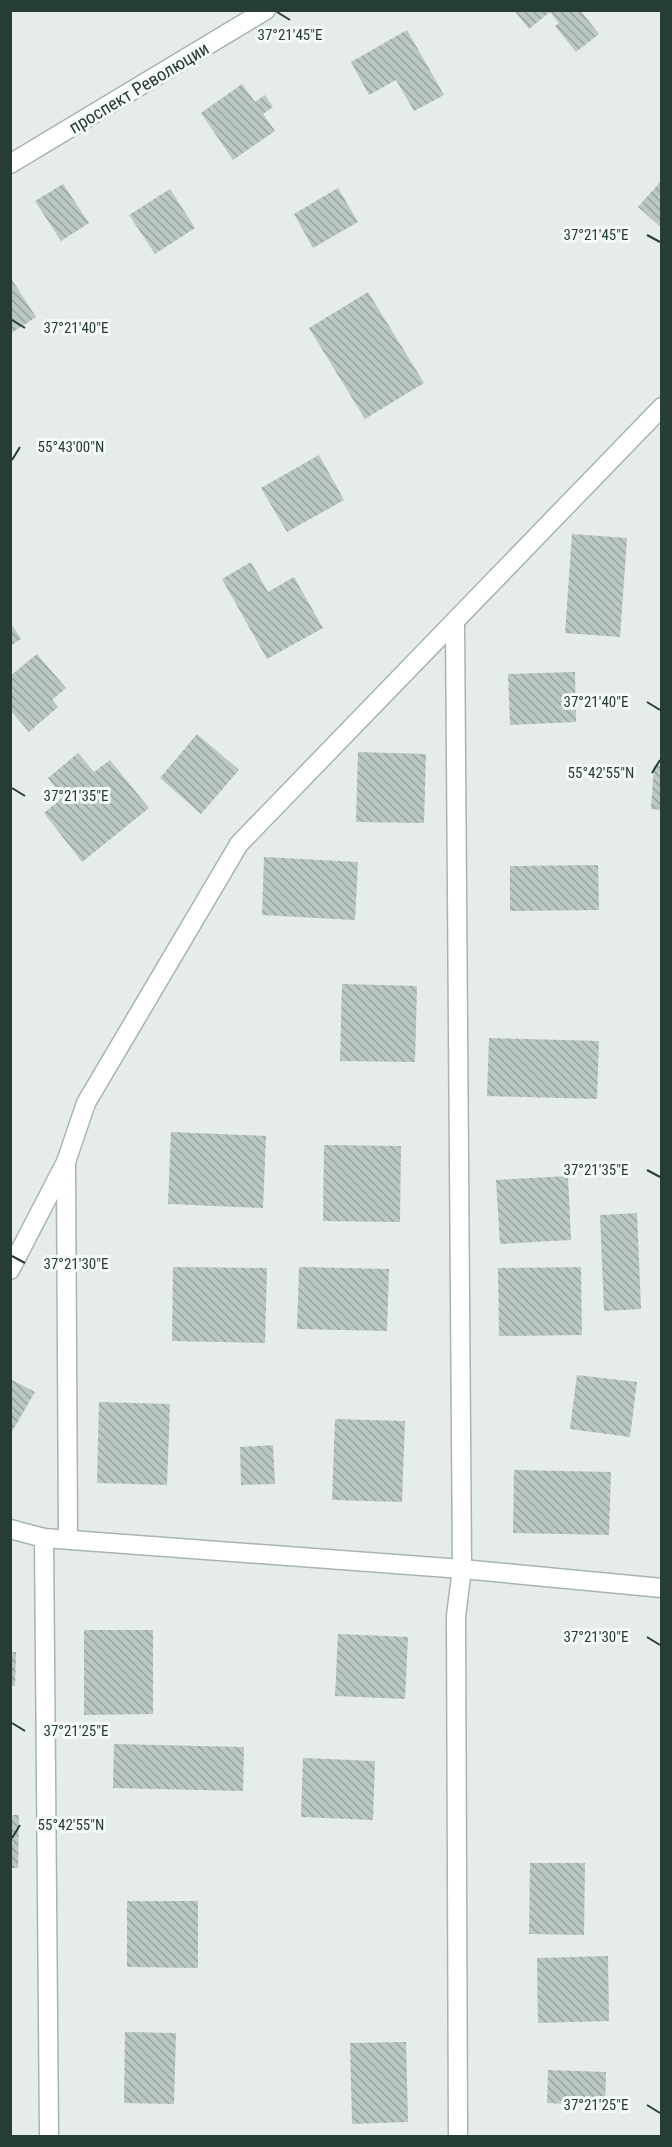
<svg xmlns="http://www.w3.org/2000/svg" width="672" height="2147" font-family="'Roboto Condensed',sans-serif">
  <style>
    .building { fill: url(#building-back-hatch) }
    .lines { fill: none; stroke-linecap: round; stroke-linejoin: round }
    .minor-casing { stroke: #a8b4b0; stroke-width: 21 }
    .minor { stroke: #fff; stroke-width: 18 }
    .ticks { fill: none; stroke: #263c36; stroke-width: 2 }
    .labels { text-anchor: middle; stroke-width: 6; stroke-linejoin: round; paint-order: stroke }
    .street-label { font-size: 18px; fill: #263c36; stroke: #f5f9f7 }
    .ticks-label { font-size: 15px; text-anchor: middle; fill: #263c36; stroke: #f5f9f7; stroke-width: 6; stroke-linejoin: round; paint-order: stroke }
  </style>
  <defs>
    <pattern id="building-back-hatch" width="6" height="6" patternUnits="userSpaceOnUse" patternTransform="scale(1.5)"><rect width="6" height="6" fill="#bac7c2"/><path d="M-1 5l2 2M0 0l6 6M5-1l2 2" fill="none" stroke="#97a39e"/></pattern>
  </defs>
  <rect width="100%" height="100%" fill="#e5ece9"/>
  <g class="building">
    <polygon points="514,10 580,10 599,34 576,52 555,26 559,23 550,12 529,29"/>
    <polygon points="407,30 444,95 414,111 396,80 369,95 351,62"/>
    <polygon points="242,84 255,102 265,95 273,107 263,114 275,131 233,160 201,113"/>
    <polygon points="662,180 662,228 638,207"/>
    <polygon points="63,184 89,223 61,241 35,201"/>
    <polygon points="338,188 358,222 313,248 294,214"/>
    <polygon points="170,189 195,228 155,254 129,215"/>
    <polygon points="10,277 36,317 10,334"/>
    <polygon points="368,292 424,383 365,419 309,328"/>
    <polygon points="319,455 344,500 287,532 261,488"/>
    <polygon points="572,534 627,538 620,637 565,633"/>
    <polygon points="251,562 268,592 294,577 323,628 267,659 222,579"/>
    <polygon points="10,622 21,639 10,646"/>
    <polygon points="37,654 66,688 52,700 58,707 29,732 10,710 10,676"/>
    <polygon points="575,672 576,722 510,725 508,674"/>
    <polygon points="197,734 239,770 201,814 160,778"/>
    <polygon points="358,752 426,754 424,823 356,822"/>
    <polygon points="78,753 94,772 110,760 149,808 82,862 44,813 63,797 48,778"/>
    <polygon points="654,765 662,766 662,810 651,809"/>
    <polygon points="264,857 358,862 355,920 262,915"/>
    <polygon points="598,865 599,910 510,911 510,866"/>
    <polygon points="342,984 417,986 415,1062 340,1061"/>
    <polygon points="489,1038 599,1041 597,1099 487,1096"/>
    <polygon points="171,1132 266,1136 263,1208 168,1204"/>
    <polygon points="324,1145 401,1146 400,1222 323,1221"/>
    <polygon points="568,1176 571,1240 500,1244 496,1180"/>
    <polygon points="637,1213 641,1309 604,1311 600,1215"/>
    <polygon points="173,1267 267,1268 265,1343 172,1341"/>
    <polygon points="299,1267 389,1269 387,1331 297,1329"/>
    <polygon points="581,1267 582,1335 499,1336 498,1268"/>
    <polygon points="577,1375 637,1382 630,1437 570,1429"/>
    <polygon points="10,1379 35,1392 10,1435"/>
    <polygon points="99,1402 170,1404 167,1485 97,1483"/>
    <polygon points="335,1419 405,1421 402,1502 332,1500"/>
    <polygon points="273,1445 275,1484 241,1485 240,1447"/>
    <polygon points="514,1470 611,1472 609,1535 513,1533"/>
    <polygon points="84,1630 153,1630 153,1714 84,1715"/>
    <polygon points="338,1634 408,1637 405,1699 335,1696"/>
    <polygon points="10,1652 16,1652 15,1686 10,1685"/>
    <polygon points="114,1744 244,1747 243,1791 113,1788"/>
    <polygon points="303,1758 375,1761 373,1820 301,1817"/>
    <polygon points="10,1815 19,1815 18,1868 10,1868"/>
    <polygon points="530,1863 585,1863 584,1935 529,1934"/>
    <polygon points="127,1901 198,1901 198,1968 127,1967"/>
    <polygon points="608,1956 609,2021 538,2023 537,1958"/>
    <polygon points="125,2032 176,2033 174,2104 124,2103"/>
    <polygon points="406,2042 408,2122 352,2124 350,2043"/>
    <polygon points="548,2070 606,2072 605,2106 547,2103"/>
  </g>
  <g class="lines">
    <defs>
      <g id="minor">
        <polyline points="10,164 266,10"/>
        <polyline points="455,621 462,1569 456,1616 458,2136"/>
        <polyline points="66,1166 68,1539"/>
        <polyline points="10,1270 66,1162 86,1103 239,844 662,407"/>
        <polyline points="10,1529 44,1538 462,1569 662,1588"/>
        <polyline points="44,1538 49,2136"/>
      </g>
    </defs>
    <use href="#minor" class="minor-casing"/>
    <use href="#minor" class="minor"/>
  </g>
  <path class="ticks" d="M277,12L290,20M647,235L660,242M12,320L25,328M12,460L20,447M647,702L660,710M652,773L660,760M12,788L25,796M647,1170L660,1177M12,1256L25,1263M647,1637L660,1645M12,1723L25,1731M12,1838L20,1825M647,2105L660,2113"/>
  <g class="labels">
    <g class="street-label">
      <text transform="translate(139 88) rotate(-31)" y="6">проспект Революции</text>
    </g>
  </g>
  <g class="ticks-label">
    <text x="290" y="40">37°21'45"E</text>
    <text x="596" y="240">37°21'45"E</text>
    <text x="76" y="333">37°21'40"E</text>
    <text x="71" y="452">55°43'00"N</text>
    <text x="596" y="707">37°21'40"E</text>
    <text x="601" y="778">55°42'55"N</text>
    <text x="76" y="801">37°21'35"E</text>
    <text x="596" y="1175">37°21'35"E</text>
    <text x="76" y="1269">37°21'30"E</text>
    <text x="596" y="1642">37°21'30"E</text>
    <text x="76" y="1736">37°21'25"E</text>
    <text x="71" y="1830">55°42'55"N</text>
    <text x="596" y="2110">37°21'25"E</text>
  </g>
  <rect width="672" height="2147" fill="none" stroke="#263c36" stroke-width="24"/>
</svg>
